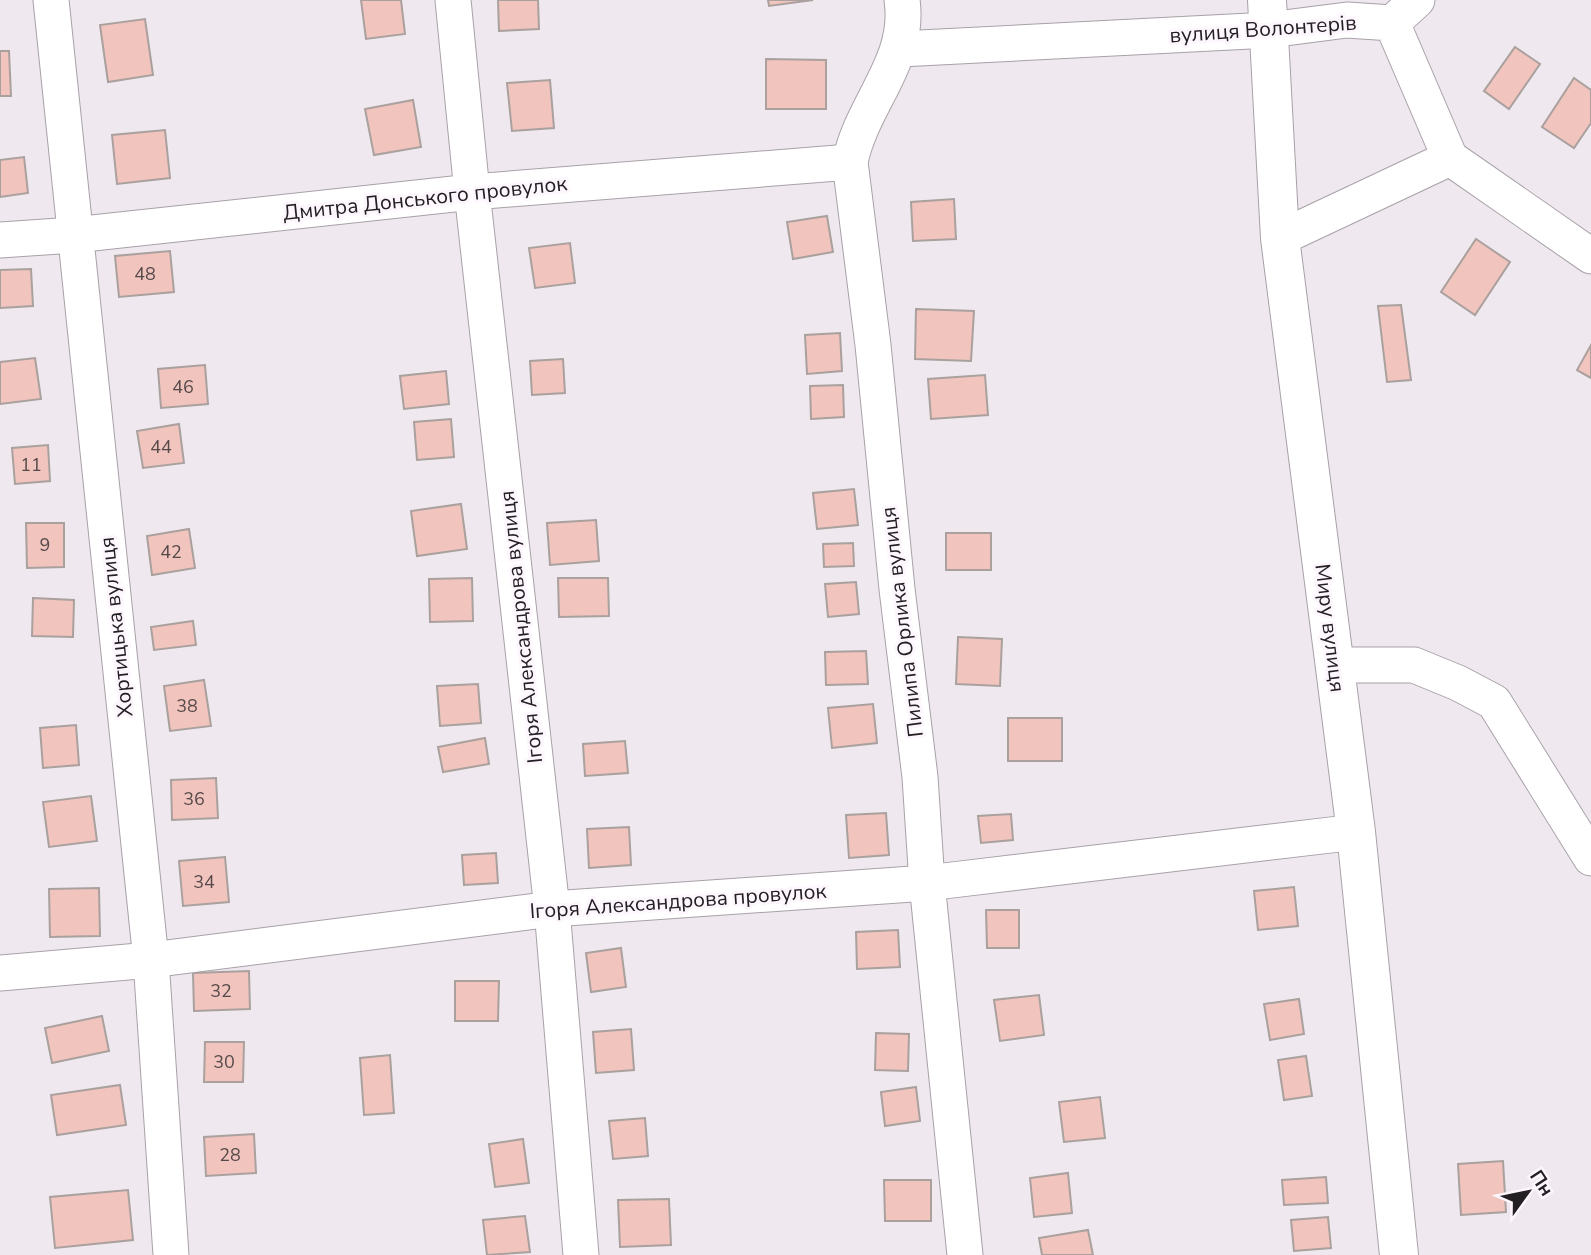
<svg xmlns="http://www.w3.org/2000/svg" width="1591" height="1255" font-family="'Nunito Sans',sans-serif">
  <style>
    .building { fill: #f1c5be; stroke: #aaa09e; stroke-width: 2 }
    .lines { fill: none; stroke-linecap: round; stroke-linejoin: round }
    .street-casing { stroke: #a8a1a8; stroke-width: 37 }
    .secondary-casing { stroke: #a8a1a8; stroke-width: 40 }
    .street { stroke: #fff; stroke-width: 35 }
    .secondary { stroke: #fff; stroke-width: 38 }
    .labels { text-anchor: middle; stroke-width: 6; stroke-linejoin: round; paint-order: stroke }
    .number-label { font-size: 18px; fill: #56494a }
    .street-label { font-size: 21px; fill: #232023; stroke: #fdf6fd }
  </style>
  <rect width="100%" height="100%" fill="#efe8ef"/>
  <g class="building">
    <polygon points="361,0 401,0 405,34 366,39"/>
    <polygon points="498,0 538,0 539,29 499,31"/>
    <polygon points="768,0 813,0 769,6"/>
    <polygon points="145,19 153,75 108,82 100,25"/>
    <polygon points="1515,47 1540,64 1509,109 1484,91"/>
    <polygon points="0,51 9,51 11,96 0,96"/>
    <polygon points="766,59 826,60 826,109 766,109"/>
    <polygon points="1574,78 1591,90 1591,123 1574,148 1542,127"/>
    <polygon points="550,80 554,128 512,131 507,83"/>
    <polygon points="413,100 421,147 374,155 365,109"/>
    <polygon points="165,130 170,178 117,184 112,135"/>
    <polygon points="24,157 28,193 0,197 0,160"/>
    <polygon points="954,199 956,239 913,241 911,202"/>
    <polygon points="827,216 833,252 793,259 787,222"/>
    <polygon points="1476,239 1510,262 1475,315 1441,292"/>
    <polygon points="570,243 575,283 535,288 529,248"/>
    <polygon points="170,251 174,292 119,297 115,256"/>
    <polygon points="31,269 33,306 0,308 0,270"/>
    <polygon points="1401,305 1411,380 1387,382 1378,306"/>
    <polygon points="916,309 974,311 971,361 915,359"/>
    <polygon points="840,333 842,371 807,374 805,335"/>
    <polygon points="1591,345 1591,378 1577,370"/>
    <polygon points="35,358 41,399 0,404 0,362"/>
    <polygon points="563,359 565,393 532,395 530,361"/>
    <polygon points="205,365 208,404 161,408 158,369"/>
    <polygon points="446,371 449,404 404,409 400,376"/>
    <polygon points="985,375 988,415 931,419 928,379"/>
    <polygon points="843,385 844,417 811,419 810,386"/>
    <polygon points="451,419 454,457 417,460 414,422"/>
    <polygon points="179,424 184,463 143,468 137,431"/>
    <polygon points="48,445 50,481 15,484 12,448"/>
    <polygon points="854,489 858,525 817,529 813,493"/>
    <polygon points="461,504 467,549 417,556 411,511"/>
    <polygon points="596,520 599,561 550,565 547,523"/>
    <polygon points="26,523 64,523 64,567 27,568"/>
    <polygon points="189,529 195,568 152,575 147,536"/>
    <rect x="946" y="533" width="45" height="37"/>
    <polygon points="853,543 854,566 824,567 823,544"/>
    <polygon points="472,578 473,621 430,622 429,579"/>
    <polygon points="558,578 608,578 609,616 559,617"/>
    <polygon points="856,582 859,614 828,617 825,584"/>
    <polygon points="33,598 74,600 73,637 32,636"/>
    <polygon points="193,621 196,645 154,650 151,627"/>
    <polygon points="958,637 1002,639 1000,686 956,684"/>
    <polygon points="866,651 868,684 826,685 825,652"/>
    <polygon points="204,680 211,726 170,731 164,686"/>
    <polygon points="478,684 481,723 440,726 437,686"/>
    <polygon points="873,704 877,743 832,748 828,708"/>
    <rect x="1008" y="718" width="54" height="43"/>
    <polygon points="76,725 79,765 43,768 40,728"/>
    <polygon points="485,738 489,764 443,772 438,747"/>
    <polygon points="625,741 628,773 585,776 583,744"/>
    <polygon points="216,778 218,818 172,820 171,780"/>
    <polygon points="91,796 97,841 49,847 43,802"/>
    <polygon points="886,813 889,855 849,858 846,815"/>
    <polygon points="1011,814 1013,840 981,843 978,816"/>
    <polygon points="629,827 631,865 589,868 587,829"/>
    <polygon points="496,853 498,883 464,885 462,855"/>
    <polygon points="225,857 229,902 183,906 179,861"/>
    <polygon points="1294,887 1298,926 1258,930 1254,891"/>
    <polygon points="99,888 100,936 50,937 49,889"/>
    <polygon points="986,910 1019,910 1019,948 987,948"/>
    <polygon points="898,930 900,967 857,969 856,932"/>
    <polygon points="621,948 626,987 591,992 586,953"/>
    <polygon points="249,971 250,1009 194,1011 193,973"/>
    <polygon points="455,981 499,981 498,1021 455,1021"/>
    <polygon points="1039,995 1044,1035 1000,1041 994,1000"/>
    <polygon points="1299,999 1304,1034 1270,1040 1264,1004"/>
    <polygon points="102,1016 109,1051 52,1063 45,1028"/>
    <polygon points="631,1029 634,1070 596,1073 593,1032"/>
    <polygon points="876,1033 909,1034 908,1071 875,1070"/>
    <polygon points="205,1042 244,1042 243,1082 204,1082"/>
    <polygon points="390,1055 394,1113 364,1115 360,1058"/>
    <polygon points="1306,1056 1312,1096 1284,1100 1278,1060"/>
    <polygon points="120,1085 126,1125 57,1135 51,1095"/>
    <polygon points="916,1087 920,1121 885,1126 881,1092"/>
    <polygon points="1100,1097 1105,1138 1064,1142 1059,1102"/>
    <polygon points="645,1118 648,1156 613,1159 609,1121"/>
    <polygon points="254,1134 256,1173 206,1176 204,1137"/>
    <polygon points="523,1139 529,1183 495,1187 489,1144"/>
    <polygon points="1503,1161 1506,1212 1461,1215 1458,1164"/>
    <polygon points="1068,1173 1072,1213 1034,1217 1030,1178"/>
    <polygon points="1326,1177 1328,1203 1284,1205 1282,1180"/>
    <polygon points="884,1180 931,1180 931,1221 885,1221"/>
    <polygon points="128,1190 133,1240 55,1248 50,1197"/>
    <polygon points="669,1199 671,1245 620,1247 618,1200"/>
    <polygon points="525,1216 530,1252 487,1255 483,1220"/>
    <polygon points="1328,1217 1331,1248 1294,1251 1291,1220"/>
    <polygon points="1088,1230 1093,1255 1042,1255 1039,1238"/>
  </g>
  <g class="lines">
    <defs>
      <g id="street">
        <polyline points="51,0 151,960 171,1255"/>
        <polyline points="453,0 472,192 552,909 581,1255"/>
        <path d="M902,0C911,62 862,103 850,162L873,345L897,589L920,777L927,883L965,1255"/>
        <polyline points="1392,23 1417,0"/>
        <polyline points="900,49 1270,30 1347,20 1392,23 1450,158 1591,256"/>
        <polyline points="1280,238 1450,158"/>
        <polyline points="0,240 74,235 472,192 850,162"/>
        <polyline points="1335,665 1414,665 1458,683 1494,702 1591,858"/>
        <polyline points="0,973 151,960 552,909 927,883 1356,832"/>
      </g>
      <polyline id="secondary" points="1267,0 1280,238 1356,832 1399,1255"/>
    </defs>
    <use href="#street" class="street-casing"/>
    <use href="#secondary" class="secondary-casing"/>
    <use href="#street" class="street"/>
    <use href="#secondary" class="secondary"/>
  </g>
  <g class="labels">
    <g class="number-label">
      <text x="145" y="280">48</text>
      <text x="183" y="393">46</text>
      <text x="161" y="453">44</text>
      <text x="31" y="471">11</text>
      <text x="45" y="551">9</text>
      <text x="171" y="558">42</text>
      <text x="187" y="712">38</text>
      <text x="194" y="805">36</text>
      <text x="204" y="888">34</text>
      <text x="221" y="997">32</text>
      <text x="224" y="1068">30</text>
      <text x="230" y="1161">28</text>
    </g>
    <g class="street-label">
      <text transform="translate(1263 29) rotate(-4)" y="7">вулиця Волонтерів</text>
      <text transform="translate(425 198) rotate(-6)" y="7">Дмитра Донського провулок</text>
      <text transform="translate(902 622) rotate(-97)" y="7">Пилипа Орлика вулиця</text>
      <text transform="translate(116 627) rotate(-96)" y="7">Хортицька вулиця</text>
      <text transform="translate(521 627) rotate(-96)" y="7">Ігоря Александрова вулиця</text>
      <text transform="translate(1330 628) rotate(83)" y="7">Миру вулиця</text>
      <text transform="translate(678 901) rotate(-4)" y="7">Ігоря Александрова провулок</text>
    </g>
  </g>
  <g transform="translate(1528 1192) rotate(57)" stroke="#fdf6fd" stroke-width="5" paint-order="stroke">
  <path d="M0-5L12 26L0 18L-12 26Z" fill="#232023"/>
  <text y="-10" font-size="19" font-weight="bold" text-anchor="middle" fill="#232023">Пн</text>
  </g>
</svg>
